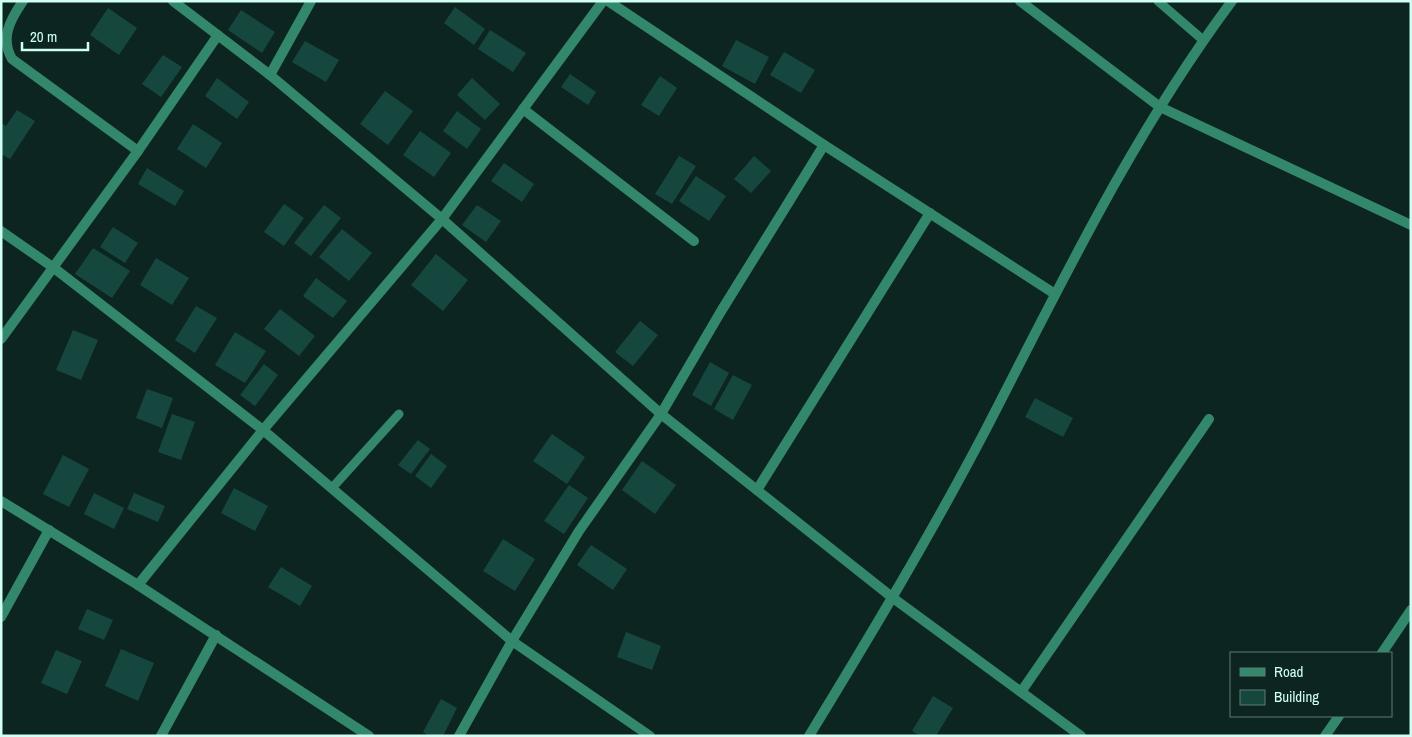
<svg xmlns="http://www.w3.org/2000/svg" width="1412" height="737" font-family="'Archivo Narrow',sans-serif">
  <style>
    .building { fill: #16473f }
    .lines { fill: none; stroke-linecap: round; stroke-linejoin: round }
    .service { stroke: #33886c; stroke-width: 9 }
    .minor { stroke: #33886c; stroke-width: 10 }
    .tertiary { stroke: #33886c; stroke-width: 10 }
  </style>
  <rect width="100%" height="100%" fill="#0c2520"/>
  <g class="building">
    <polygon points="455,7 485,29 474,45 444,23"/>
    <polygon points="108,8 137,28 119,55 90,35"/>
    <polygon points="241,10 275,32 262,53 228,30"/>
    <polygon points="490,30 526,53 513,72 478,49"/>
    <polygon points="736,40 769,57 755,84 722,66"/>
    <polygon points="305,41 339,60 326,82 292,62"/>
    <polygon points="784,52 815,70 801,93 770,75"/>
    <polygon points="163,55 182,67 161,97 142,84"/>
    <polygon points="570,74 596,92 588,105 561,87"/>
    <polygon points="660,76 677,88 659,116 641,105"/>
    <polygon points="217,78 249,102 237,119 205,96"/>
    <polygon points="472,78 500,104 485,120 457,95"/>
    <polygon points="385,91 413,111 388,145 360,124"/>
    <polygon points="17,110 35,121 10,159 1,154 1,123 6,126"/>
    <polygon points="457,111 481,129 467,149 443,131"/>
    <polygon points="193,124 222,143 206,168 177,149"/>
    <polygon points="420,131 451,153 434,177 403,155"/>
    <polygon points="679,156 696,166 672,204 655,194"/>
    <polygon points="754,156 771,171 751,193 734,179"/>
    <polygon points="504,163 534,184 522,202 491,181"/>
    <polygon points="147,168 184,191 175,206 138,184"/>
    <polygon points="696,176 726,196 709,221 679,201"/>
    <polygon points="284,204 304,218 284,246 264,232"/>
    <polygon points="324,205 341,218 311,256 294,243"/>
    <polygon points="477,205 501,221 486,242 462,225"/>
    <polygon points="113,227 138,243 125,263 100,247"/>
    <polygon points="342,229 372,253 349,281 319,257"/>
    <polygon points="93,248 130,271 112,298 75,274"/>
    <polygon points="436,254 468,280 443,311 411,285"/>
    <polygon points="156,258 189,278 172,305 140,285"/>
    <polygon points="316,278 347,301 333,318 303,296"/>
    <polygon points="196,306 217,318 195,353 175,340"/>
    <polygon points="280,309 315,336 299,356 264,329"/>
    <polygon points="640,321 658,335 633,366 615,352"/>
    <polygon points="73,330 98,340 81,380 56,370"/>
    <polygon points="235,332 266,351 245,383 215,365"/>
    <polygon points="710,362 729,373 711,406 692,395"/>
    <polygon points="264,364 278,375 255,406 240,395"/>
    <polygon points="733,375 752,385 733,420 714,409"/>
    <polygon points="147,389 173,398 162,428 136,418"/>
    <polygon points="1035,398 1073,418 1063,437 1025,417"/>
    <polygon points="172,414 195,422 181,460 158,452"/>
    <polygon points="552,434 585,457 567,484 533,461"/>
    <polygon points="418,440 430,449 411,474 398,465"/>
    <polygon points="431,454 447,466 431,488 415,476"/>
    <polygon points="63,455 89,469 69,507 43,494"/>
    <polygon points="642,461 676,485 655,514 622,490"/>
    <polygon points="569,485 588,498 564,534 544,521"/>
    <polygon points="234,488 268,506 255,531 221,513"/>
    <polygon points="94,493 124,508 114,529 84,514"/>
    <polygon points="134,493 165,506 158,522 127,509"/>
    <polygon points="503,539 535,559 515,591 483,571"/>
    <polygon points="591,545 627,569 613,590 577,565"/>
    <polygon points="281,567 312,586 300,606 268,587"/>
    <polygon points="87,609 113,620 104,640 78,629"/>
    <polygon points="626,632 661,646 652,670 617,657"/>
    <polygon points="121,649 154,663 138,701 105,686"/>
    <polygon points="56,650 82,661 67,694 41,683"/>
    <polygon points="933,696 953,708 936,736 920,736 912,731"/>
    <polygon points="441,699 457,708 443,736 429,736 423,732"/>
  </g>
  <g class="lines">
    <g class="service">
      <polyline points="1158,1 1203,40"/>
      <polyline points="332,488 399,414"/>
    </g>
    <g class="minor">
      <path d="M23,1C10,20 0,38 12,59L138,151"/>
      <polyline points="173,1 270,75 442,219 661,414 893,598 1081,736"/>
      <polyline points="608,1 824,145 1055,294"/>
      <polyline points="1020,1 1160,107 1411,225"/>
      <polyline points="270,75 311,1"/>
      <polyline points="523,109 694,241"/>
      <polyline points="1,231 54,268 263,430 512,641 650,736"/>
      <polyline points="1,339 138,151 218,35"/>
      <polyline points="757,490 930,213"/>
      <polyline points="138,585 263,430 442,219 603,1"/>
      <polyline points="1,617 49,530"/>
      <polyline points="1382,653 1411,610"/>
      <polyline points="1021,692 1209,419"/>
      <polyline points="161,736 216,635"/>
      <polyline points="459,736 512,641 579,531 661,414 720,313 824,145"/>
      <path d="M809,736C870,636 930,536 984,433C1060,286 1132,135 1232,1"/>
      <polyline points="1325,736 1339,716"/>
    </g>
    <polyline class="tertiary" points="1,501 138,585 369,736"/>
  </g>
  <rect width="1412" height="737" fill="none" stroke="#d0fff3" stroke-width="5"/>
  <rect x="1230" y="652" width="162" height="65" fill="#0c2520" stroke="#5a7c74"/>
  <rect x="1240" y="668" width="25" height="8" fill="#33886c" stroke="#5a7c74"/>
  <text x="1274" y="677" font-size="15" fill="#d0fff3">Road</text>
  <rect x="1240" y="690" width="25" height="15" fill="#16473f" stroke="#5a7c74"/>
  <text x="1274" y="702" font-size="15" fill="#d0fff3">Building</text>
  <path d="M22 42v8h66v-8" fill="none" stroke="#d0fff3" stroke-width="2.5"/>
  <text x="30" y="42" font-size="15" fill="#d0fff3" stroke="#0c2520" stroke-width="4" paint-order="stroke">20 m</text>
</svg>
